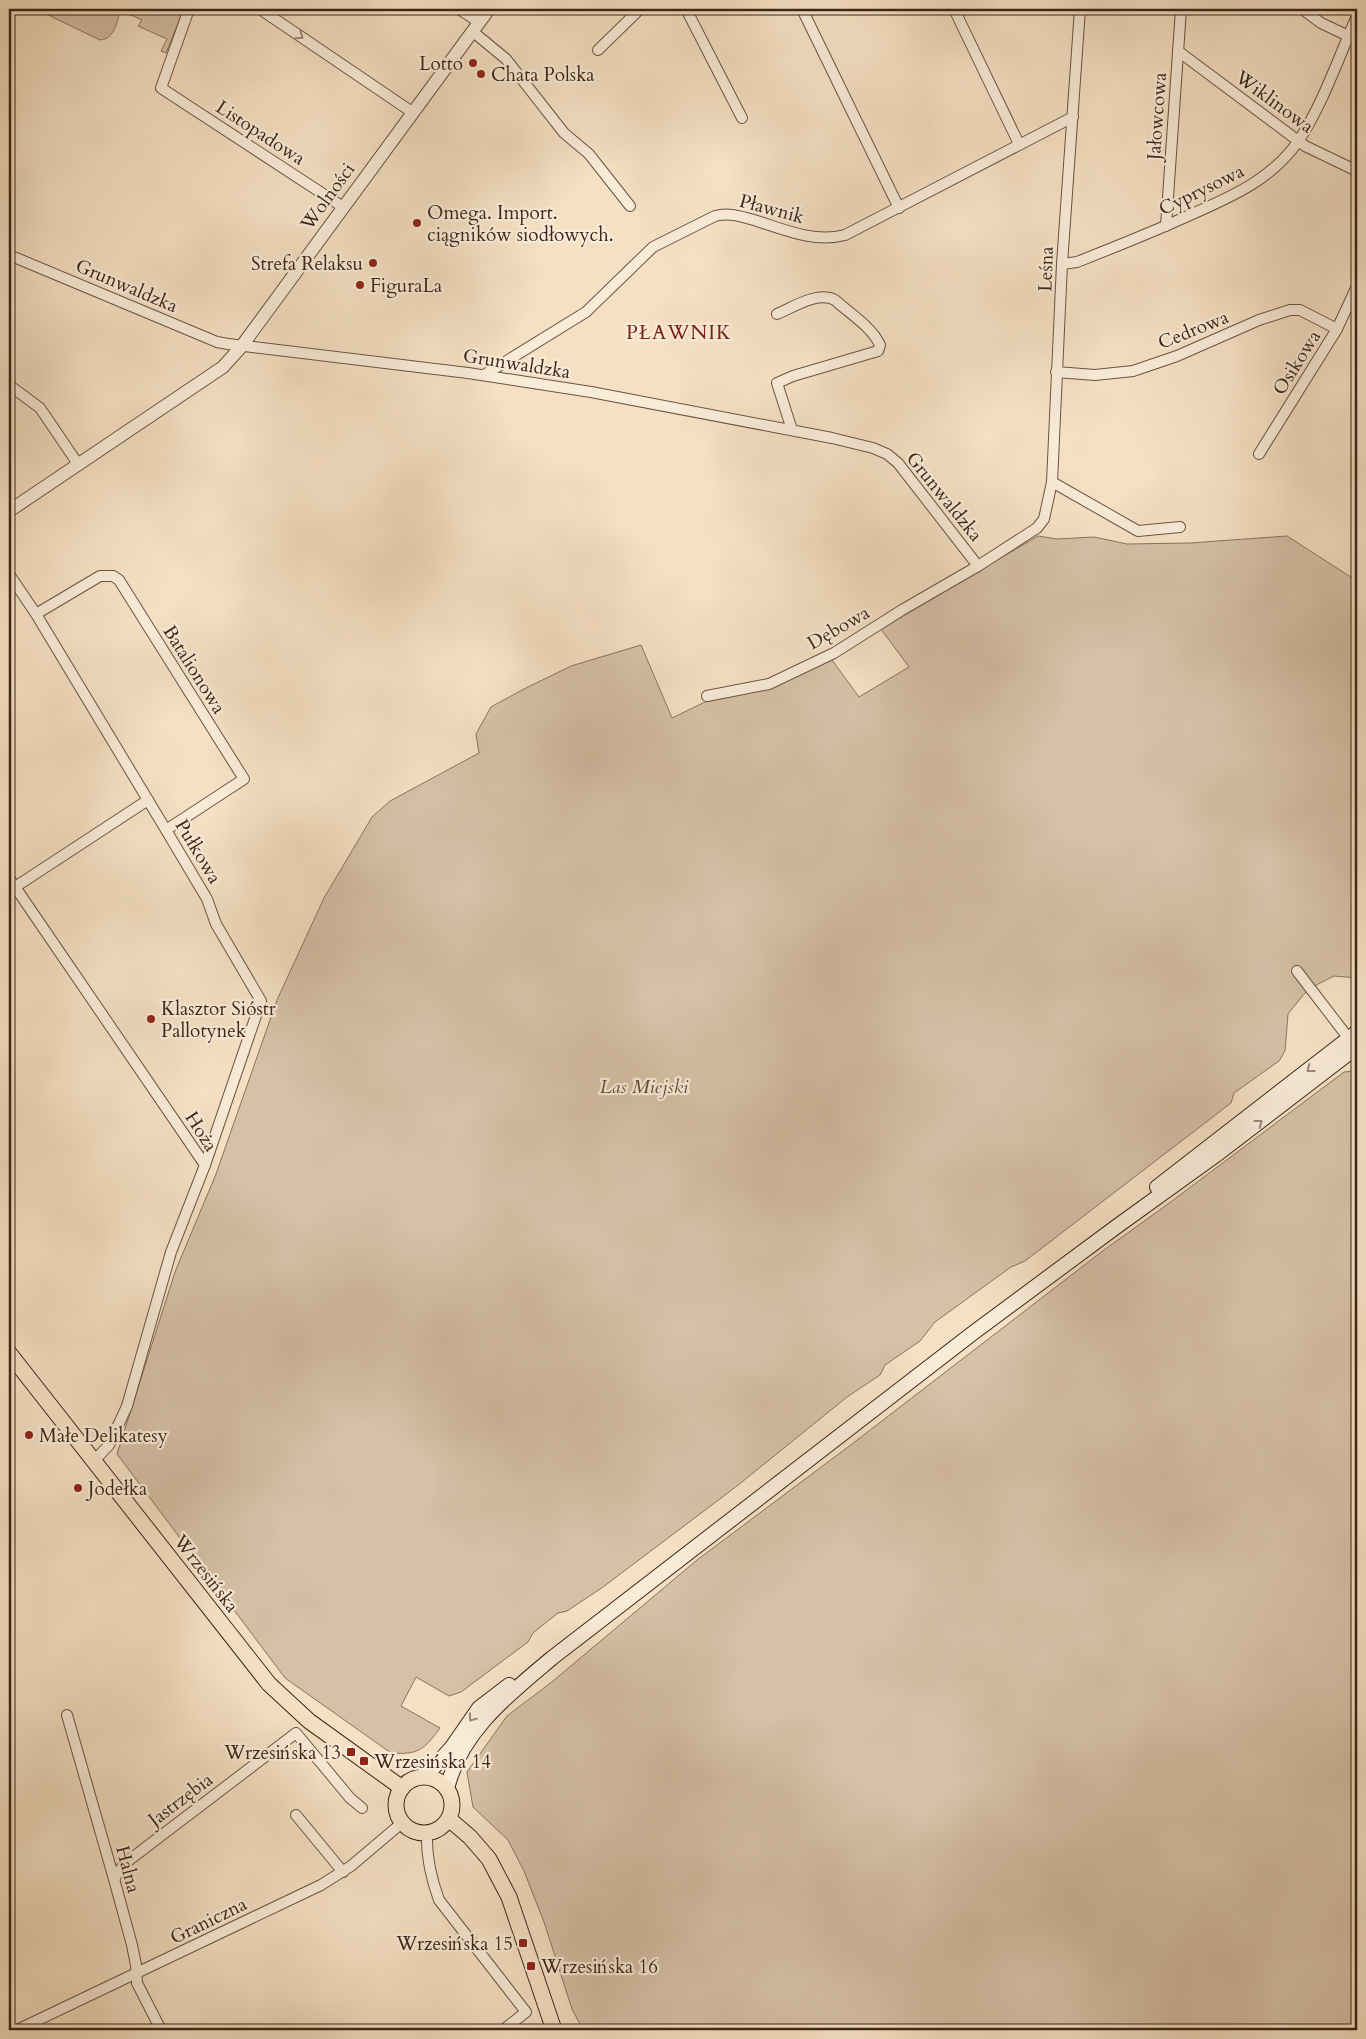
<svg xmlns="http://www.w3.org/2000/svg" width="1366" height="2039" font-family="Cardo,serif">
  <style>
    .green { fill: #d6c0a6; stroke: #8a725f }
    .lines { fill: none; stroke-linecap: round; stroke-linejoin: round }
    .minor-casing { stroke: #6b5443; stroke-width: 12 }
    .tertiary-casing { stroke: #6b5443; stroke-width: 14 }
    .secondary-casing { stroke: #3d2518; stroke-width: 16 }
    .primary-casing { stroke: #3d2518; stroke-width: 17 }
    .minor { stroke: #f8ebd8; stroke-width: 10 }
    .tertiary { stroke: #f8ebd8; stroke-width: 12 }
    .secondary { stroke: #f8ebd8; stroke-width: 14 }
    .primary { stroke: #f5e0c3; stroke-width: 15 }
    .oneway { stroke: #9a8878 }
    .poi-dot { fill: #8f2418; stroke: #f8ebd8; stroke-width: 2 }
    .labels { text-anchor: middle; stroke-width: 4.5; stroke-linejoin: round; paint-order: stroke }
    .poi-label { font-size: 19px; fill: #3d2518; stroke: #f8ebd8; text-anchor: start }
    .street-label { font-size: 19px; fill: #3d2518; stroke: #f8ebd8 }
    .park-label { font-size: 19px; font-style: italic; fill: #634c3c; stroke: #f8ebd8 }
    .neighbourhood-label { font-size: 20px; letter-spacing: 1px; fill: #7a1f14; stroke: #f8ebd8 }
  </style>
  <rect width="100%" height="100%" fill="#f5e0c3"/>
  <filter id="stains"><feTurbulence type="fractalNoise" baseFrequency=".004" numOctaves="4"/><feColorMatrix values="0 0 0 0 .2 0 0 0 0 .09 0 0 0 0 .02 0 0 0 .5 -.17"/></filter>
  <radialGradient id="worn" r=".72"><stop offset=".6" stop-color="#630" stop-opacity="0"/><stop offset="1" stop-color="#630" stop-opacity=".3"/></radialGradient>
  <g class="green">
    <path d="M43,9H121C117,21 115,39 100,40L42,12Z"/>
    <polygon points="131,9 184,9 166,53 161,51 167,39 138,26 142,20 129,14"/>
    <path d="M1038,536L1057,539L1094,537L1127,544L1190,543L1287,536L1357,581V978L1334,976L1318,984L1304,994L1288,1014L1285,1051L1279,1061L1234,1093L1231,1103L1025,1261L1011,1267L935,1322L920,1341L885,1365L880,1375L847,1397L737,1486L603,1587L567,1611L558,1613L533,1633L528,1642L461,1692L449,1696L416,1677L401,1706L440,1728C424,1750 418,1755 391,1753L285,1678L117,1454L175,1272L216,1174L277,1000L324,898L372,817L390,801L479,753L476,734L491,707L522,690L571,666L641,645L672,718L705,702L770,688L832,660L859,697L909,667L881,629Z"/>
    <polygon points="1354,1071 1357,1075 1357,2030 583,2030 572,2009 544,1922 524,1871 508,1840 473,1807 467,1772 507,1716 553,1681 697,1560 852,1444 1104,1250 1168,1204 1344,1072"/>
  </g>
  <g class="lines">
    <defs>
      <g id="minor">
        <polyline points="189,9 161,88 343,207"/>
        <polyline points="260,9 412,112"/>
        <polyline points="459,9 479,22"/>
        <polyline points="686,9 742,118"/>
        <polyline points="802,9 899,208"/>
        <polyline points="954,9 1019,144"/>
        <polyline points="1302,9 1321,23 1357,40"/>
        <polyline points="472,31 506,59 564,133 589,154 630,206"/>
        <polyline points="598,50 640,9"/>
        <polyline points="1178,51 1305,146 1357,171"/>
        <polyline points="1166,226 1181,9"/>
        <polyline points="9,255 217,342 228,344 468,373 591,392 832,438 873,448 887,454 898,463 978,566"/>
        <path d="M1062,264L1077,262C1115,247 1153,232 1190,215C1231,197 1273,179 1299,140C1323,104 1339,56 1357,16"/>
        <path d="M777,314C794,307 817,291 835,300C849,313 872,327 880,345L878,351L793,376L777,383L792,430"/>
        <polyline points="1056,372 1095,375 1133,371 1177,356 1259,320 1290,310 1300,310 1337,329"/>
        <path d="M484,375L586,312L653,247L715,216C730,212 743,217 757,221C785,230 815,243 845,235L1073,117"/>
        <polyline points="9,385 40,408 78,464"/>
        <polyline points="1259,454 1337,329 1357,286"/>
        <polyline points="1052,482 1138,531 1180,527"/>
        <polyline points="9,574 36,614 166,830 207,899 216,924 261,1001 205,1165 171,1252 127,1406 109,1445 94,1461"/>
        <polyline points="36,614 100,576 113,576 119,580 244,779 166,830"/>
        <polyline points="707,696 769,684 834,653 902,610 978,566 1037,528 1044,519 1052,482 1062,264 1080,9"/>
        <polyline points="9,878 205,1165"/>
        <polyline points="9,891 148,800"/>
        <polyline points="1297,971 1353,1044"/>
        <polyline points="67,1715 114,1879 132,1945 136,1965 137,1983 161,2030"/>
        <polyline points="296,1815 343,1872"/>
        <path d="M427,1833C426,1856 431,1878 439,1900L526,2012L503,2030"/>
        <polyline points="114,1879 124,1864 296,1733 350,1798 362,1808"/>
        <polyline points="17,2030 321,1885 351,1866 403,1822"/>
        <polyline points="310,2030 317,2030"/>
      </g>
      <polyline id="tertiary" points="9,511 223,367 241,347 489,9"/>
      <g id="secondary">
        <polyline points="1157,1187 1357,1032"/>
        <polyline points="425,1777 452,1747 479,1708 509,1685"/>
        <path d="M447,1789C460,1732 509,1694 552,1658L973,1333L1116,1227L1220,1152L1357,1047"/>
      </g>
      <g id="primary">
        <polyline points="9,1353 269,1684 309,1721 402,1788"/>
        <circle cx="424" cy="1805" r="28"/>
        <polyline points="449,1819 470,1837 489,1859 509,1897 554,2030"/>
      </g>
    </defs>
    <use href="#minor" class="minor-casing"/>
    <use href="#tertiary" class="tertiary-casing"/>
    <use href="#secondary" class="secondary-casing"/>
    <use href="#primary" class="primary-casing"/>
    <use href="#minor" class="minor"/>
    <use href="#tertiary" class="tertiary"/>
    <use href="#secondary" class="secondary"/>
    <use href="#primary" class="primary"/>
  </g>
  <defs><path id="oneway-chevron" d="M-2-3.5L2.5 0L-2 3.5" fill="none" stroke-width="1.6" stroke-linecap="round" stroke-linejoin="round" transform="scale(1.25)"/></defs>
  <g class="oneway">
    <use href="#oneway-chevron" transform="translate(300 36) rotate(34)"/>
    <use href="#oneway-chevron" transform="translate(1310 1069) rotate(143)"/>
    <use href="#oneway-chevron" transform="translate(1259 1123) rotate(-37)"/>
    <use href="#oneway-chevron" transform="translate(472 1718) rotate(127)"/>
  </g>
  <g class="poi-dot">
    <circle cx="473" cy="63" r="5"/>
    <circle cx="481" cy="74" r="5"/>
    <circle cx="417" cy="223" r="5"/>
    <circle cx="373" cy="263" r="5"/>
    <circle cx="360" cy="285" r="5"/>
    <circle cx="151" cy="1019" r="5"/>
    <circle cx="29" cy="1435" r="5"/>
    <circle cx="78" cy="1488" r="5"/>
    <rect x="346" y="1747" width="10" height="10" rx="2.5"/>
    <rect x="359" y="1756" width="10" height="10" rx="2.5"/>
    <rect x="518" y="1938" width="10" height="10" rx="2.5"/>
    <rect x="526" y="1961" width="10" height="10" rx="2.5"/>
  </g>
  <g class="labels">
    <g class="poi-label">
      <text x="463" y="70" text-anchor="end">Lotto</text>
      <text x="491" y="81">Chata Polska</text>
      <text x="427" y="219">Omega. Import.<tspan x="427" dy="22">ciągników siodłowych.</tspan></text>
      <text x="363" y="270" text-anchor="end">Strefa Relaksu</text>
      <text x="370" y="292">FiguraLa</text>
      <text x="161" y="1015">Klasztor Sióstr<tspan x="161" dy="22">Pallotynek</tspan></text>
      <text x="39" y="1442">Małe Delikatesy</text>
      <text x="88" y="1495">Jodełka</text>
      <text x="341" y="1759" text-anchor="end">Wrzesińska 13</text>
      <text x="374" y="1768">Wrzesińska 14</text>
      <text x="513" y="1950" text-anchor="end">Wrzesińska 15</text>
      <text x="541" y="1973">Wrzesińska 16</text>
    </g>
    <g class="street-label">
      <text transform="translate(1275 101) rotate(36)" y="7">Wiklinowa</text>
      <text transform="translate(1156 116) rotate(-86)" y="7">Jałowcowa</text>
      <text transform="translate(261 132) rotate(33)" y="7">Listopadowa</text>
      <text transform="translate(1201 189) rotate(-26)" y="7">Cyprysowa</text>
      <text transform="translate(327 196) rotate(-54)" y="7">Wolności</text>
      <text transform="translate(772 208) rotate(15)" y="7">Pławnik</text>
      <text transform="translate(1045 269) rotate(-88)" y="7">Leśna</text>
      <text transform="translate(127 285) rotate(23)" y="7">Grunwaldzka</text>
      <text transform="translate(1193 329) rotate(-22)" y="7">Cedrowa</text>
      <text transform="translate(1296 362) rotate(-58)" y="7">Osikowa</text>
      <text transform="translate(517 363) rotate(9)" y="7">Grunwaldzka</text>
      <text transform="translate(945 496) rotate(51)" y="7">Grunwaldzka</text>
      <text transform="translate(838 627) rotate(-30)" y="7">Dębowa</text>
      <text transform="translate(195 669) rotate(58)" y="7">Batalionowa</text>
      <text transform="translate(199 851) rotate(59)" y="7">Pułkowa</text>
      <text transform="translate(202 1131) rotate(57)" y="7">Hoża</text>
      <text transform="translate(207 1573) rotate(52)" y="7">Wrzesińska</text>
      <text transform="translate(180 1799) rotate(-37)" y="7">Jastrzębia</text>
      <text transform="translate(129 1869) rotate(75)" y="7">Halna</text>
      <text transform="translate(208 1920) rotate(-26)" y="7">Graniczna</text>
    </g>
    <g class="park-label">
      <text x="644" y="1093">Las Miejski</text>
    </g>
    <g class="neighbourhood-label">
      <text x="679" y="339">PŁAWNIK</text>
    </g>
  </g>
  <rect width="1366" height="2039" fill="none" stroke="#f5e0c3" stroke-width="30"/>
  <rect x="10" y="10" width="1346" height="2019" fill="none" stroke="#3d2518" stroke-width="2.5"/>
  <rect x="15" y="15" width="1336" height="2009" fill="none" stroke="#3d2518"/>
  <rect width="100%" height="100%" filter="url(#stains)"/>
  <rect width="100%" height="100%" fill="url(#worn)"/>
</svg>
